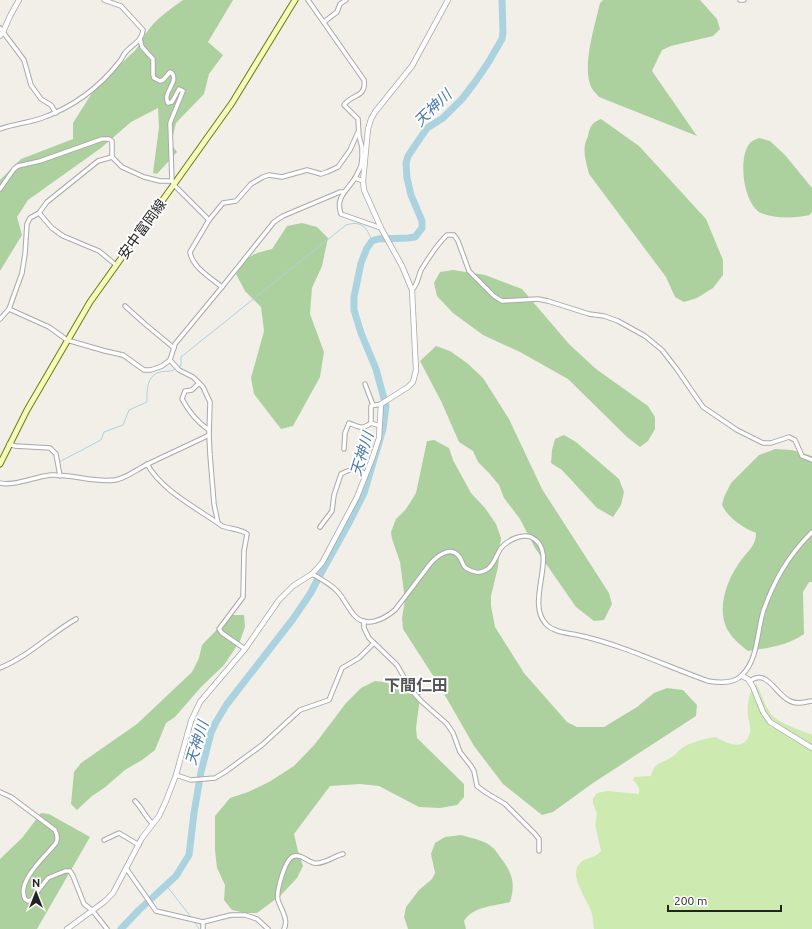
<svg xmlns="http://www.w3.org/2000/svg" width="812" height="929" font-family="Ubuntu,'Noto Sans JP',sans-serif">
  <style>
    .grass { fill: #cdebb0 }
    .forest { fill: #add19e }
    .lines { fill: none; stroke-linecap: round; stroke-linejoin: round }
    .stream { stroke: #aad3df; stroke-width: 1 }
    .river { stroke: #aad3df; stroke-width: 7 }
    .minor-casing { stroke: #a9a9a9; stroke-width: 5.5 }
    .tertiary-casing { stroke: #a9a9a9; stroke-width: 6 }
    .secondary-casing { stroke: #707d05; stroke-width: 7 }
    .minor { stroke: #fff; stroke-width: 3.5 }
    .tertiary { stroke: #fff; stroke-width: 4.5 }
    .secondary { stroke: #f7fabf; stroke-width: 5 }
    .labels { text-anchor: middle; stroke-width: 4; stroke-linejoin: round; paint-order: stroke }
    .street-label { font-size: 14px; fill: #222; stroke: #fff }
    .water-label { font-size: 15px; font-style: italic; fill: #4a7aab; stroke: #fff }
    .quarter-label { font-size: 16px; font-weight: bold; fill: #555; stroke: #fff }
  </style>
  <rect width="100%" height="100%" fill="#f2efe9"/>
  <path class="grass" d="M756,684C762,693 764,706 772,715C780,724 801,730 812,735V929H594C593,924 593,919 592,914C589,901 567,875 580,863C586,857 596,858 601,851L595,824L597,814L593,803V798L597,793L608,791L639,794C640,787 637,784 633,780L634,777L651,776C654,762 660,764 670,758C675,756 678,751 682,748C691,742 704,739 715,737C727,743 745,753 750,732C751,728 749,722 748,717C747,706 748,692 756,684Z"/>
  <g class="forest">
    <path d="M183,0H233L208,42L223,55L209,74L204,94L176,123L171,144L177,152L157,174L153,173L159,127L158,108L131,122L101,148L28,200L17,217L22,235L0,271V180L21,159L73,139V123L92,93L130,55C140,48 140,40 147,32C156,19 170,9 183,0Z"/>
    <path d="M603,0H700L717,19L720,29L713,36L671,46L662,50L652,71L697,136L599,97C596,93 591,89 590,84C583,62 595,25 600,3Z"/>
    <path d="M601,119L639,146L706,219L723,260V275L713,288L697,298L684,302L675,297L666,277L589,174C587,164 583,155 585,145C585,142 587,139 588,136C590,127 591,123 601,119Z"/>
    <path d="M759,138L770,141L785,155L812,188V211L810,215C796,218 775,219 761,213C743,204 737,155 751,142C753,140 757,139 759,138Z"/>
    <path d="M302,223L317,227L328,238L322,266L312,288L310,314L324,352L320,377L293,426L281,429L254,394L251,378L264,331L261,307L245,291L236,274C244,256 255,253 272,249L287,226Z"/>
    <polygon points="453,270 485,275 522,289 569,344 596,369 648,406 655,417 655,429 648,441 640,447 627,437 568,379 520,352 483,335 453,313 437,296 434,283 440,272"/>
    <polygon points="436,346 450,351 467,363 483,378 509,419 542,489 609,593 612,604 604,620 594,621 576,607 535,548 520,519 504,498 499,485 489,473 478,462 473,451 459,442 441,401 420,361"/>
    <polygon points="564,435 576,442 619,479 624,492 621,505 613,517 597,508 562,470 551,463 552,450 555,439"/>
    <polygon points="434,440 449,448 453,460 471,493 485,508 496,524 501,538 498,567 491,596 491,606 495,627 524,673 567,722 577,727 604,727 637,707 654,693 667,688 683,690 697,705 696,716 593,783 553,812 542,815 503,784 474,746 439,685 403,629 402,618 405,600 400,562 392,539 391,532 396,519 406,509 416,493 427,441"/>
    <path d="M775,449L792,450L812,456V582H809L803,592L804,634C787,646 768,648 748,651C740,645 732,638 727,629C716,607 728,577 742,559C749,550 756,545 756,533C743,528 728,518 722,505L724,497L731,483L759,455Z"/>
    <polygon points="231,615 244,615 245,627 240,641 224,665 201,687 175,717 166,723 155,750 142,760 125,770 104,788 92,796 77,810 71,804 74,772 81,763 137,724 192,672 199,658 202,645"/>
    <polygon points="375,681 412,685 421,690 416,728 417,738 464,784 464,797 457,805 440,808 419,807 379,786 360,784 330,786 294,834 298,851 303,866 297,878 280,896 257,913 245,913 232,910 224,900 225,885 217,868 215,850 215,816 230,798 248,792 269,782 294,766 315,744 346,703 361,688"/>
    <polygon points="41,813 49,814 90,837 37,929 0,929 0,859 22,838"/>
    <path d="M461,835C471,838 484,840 492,847C495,849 498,854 500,857C512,872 516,883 510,902C495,906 473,906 464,921L466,929H408L404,917L406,907L419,890L432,879L435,873L431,854L435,843L445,837Z"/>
  </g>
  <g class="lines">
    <g class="stream">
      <path d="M179,367L181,366V357L346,225C362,220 367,228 372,241"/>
      <path d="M61,461L101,440L104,432L123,425L129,410L147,402C147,391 146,376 160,372C165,371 171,372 176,369"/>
      <polyline points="166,885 191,917"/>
      <polyline points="194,921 199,929"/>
    </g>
    <polyline class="river" points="121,929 139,910 176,876 189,855 194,813 201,772 211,733 216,722 227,704 293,619 310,594 320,575 350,521 364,493 383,429 386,406 376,369 361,333 354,310 354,297 361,263 367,248 372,241 378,239 408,238 415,237 422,228 422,221 411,195 407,178 406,163 408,156 427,128 443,118 462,99 475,82 488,63 502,39 503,32 502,0"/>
    <defs>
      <g id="minor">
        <path d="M308,0L364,80C367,98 351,94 344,105L358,119L359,136L362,147V158L361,166L355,178"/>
        <polyline points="740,0 744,0"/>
        <polyline points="324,22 337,12 340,4 346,0"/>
        <polyline points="0,28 24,60 31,85 41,99 51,105 56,113"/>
        <path d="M140,39L142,47L153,59V75L154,78L160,81L163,80L170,72L172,73C179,83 162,92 168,103L172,102L179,89L183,91L170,123L172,181L174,185L209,220L190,252C192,267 211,278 222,287"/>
        <path d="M0,129C13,124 28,123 42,118C73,107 99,88 120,61C122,59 123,55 125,53C131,45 142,42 143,30L121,6L104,0"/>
        <path d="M363,181L355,178C347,191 335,197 341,214L381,228"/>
        <polyline points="0,189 14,169 18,166 40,161 102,139 109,139 112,141 112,157 122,167 144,177 160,181 172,181"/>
        <polyline points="39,213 52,228 63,236 99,251 116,265"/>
        <polyline points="209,220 223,203 236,201 251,184 263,177 269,175 282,177 307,170 321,174 327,172 338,167 350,150 358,132"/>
        <path d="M412,290C418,284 418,277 421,270C428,259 437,244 447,235H454L458,241L469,271L494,296L502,301L538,299L548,301L589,314L604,316L618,321L645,336L662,350L676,368L703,407L737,430L763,443H771L789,437L795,440L802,456L812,460"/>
        <polyline points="125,306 145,324 174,348"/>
        <polyline points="9,309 49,327 67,340 105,351 123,355 144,370 151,370 162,366 170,360 175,344 222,287 274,222 283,216 340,192 344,192"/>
        <polyline points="0,319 9,309 22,273 25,254 27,224 30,218 39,213 47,202 98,161 112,157"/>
        <polyline points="170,360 179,370 193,377 203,387 210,402 209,435 210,455 214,504 218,523"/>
        <path d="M199,383L192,390L185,391L182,399C189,412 197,422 209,430"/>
        <polyline points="365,384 373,405"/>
        <polyline points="371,423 371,406 381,404"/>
        <polyline points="9,444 15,446 50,448 56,454 60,476"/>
        <path d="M344,449L345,433L349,423C359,427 362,430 371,423L380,426"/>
        <path d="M147,464C162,491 197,508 222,526C230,529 241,529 247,534L244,551L243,597L219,629L222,633L245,649"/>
        <path d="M0,483C12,487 37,476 51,475C72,474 94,483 115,480C127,478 137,469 148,464C168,454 189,445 209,435"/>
        <path d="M320,527L332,511L334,495L341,474C350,469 358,467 366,475"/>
        <path d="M312,574C321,579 331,584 338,592C344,599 348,608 354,615C366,629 384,619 395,610L430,564C436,557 449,546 458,555C462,559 462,565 466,568C472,572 480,574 486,570C494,566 496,555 501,548C507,541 521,533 531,537C561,551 524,601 546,624C554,633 571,633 582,636C625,646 666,666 708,681C719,683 734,684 742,675C758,660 757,632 763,612C774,580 788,556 812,532"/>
        <polyline points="364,621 364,628 369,638 397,665 412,691 421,701 447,724 453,733 460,752 471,766 474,771 477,786 485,792 505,804 535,834 539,839 539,851"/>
        <path d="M0,668C29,656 50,634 76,619"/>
        <path d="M750,681C767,668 776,695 790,701C797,705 805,702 812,701"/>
        <polyline points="176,775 191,780 215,778 225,772 262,745 300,710 329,700 342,668 359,658 374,643"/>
        <path d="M0,792L11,797L55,830C57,834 58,839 56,843C46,856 16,881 25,899L28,901L31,900L48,878L65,871H70L73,876L84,904L92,910L107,929"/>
        <path d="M135,801C143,809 145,817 153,824"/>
        <polyline points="104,840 119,833 139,845"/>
        <polyline points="126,868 156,911 203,922 231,915 245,915 257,919 268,929"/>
        <polyline points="203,929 203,922"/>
        <path d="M284,929C289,919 281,910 278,900C276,892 285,858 294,856C302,854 306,861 314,863C323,865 334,856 343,854"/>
      </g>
      <g id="tertiary">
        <polyline points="0,36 3,32 10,16 19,0"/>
        <polyline points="742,676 748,679 753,687 763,712 770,722 812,748"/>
        <polyline points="67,929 104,902 113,893 142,838 159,816 166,801 176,775 191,721 200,702 245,649 279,600 293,586 312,574 322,563 357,497 372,459 379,438 381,404 408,387 413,382 416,370 412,290 402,266 381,228 364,190 363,181 368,129 371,119 375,112 412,66 448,0"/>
      </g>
      <polyline id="secondary" points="0,464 27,410 90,302 232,103 295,0"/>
    </defs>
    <use href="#minor" class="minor-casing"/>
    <use href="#tertiary" class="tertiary-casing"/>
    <use href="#secondary" class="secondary-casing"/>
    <use href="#minor" class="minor"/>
    <use href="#tertiary" class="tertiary"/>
    <use href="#secondary" class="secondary"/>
  </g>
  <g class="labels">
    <g class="street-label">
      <text transform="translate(142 229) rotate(-54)" y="5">安中富岡線</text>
    </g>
    <g class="water-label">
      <text transform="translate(433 108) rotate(-44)" y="5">天神川</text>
      <text transform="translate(362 454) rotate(-73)" y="5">天神川</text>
      <text transform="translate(197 743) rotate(-73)" y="5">天神川</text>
    </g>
    <g class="quarter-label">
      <text x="416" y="691">下間仁田</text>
    </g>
  </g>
  <g transform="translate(36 893)" stroke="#ffffff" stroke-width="3" paint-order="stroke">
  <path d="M0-3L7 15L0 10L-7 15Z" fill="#222222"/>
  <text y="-6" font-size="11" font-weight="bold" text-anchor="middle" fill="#222222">N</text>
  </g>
  <path d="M668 905v6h113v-6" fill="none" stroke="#222222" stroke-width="2"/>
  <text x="674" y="905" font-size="12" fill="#222222" stroke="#ffffff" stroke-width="3" paint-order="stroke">200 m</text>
</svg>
